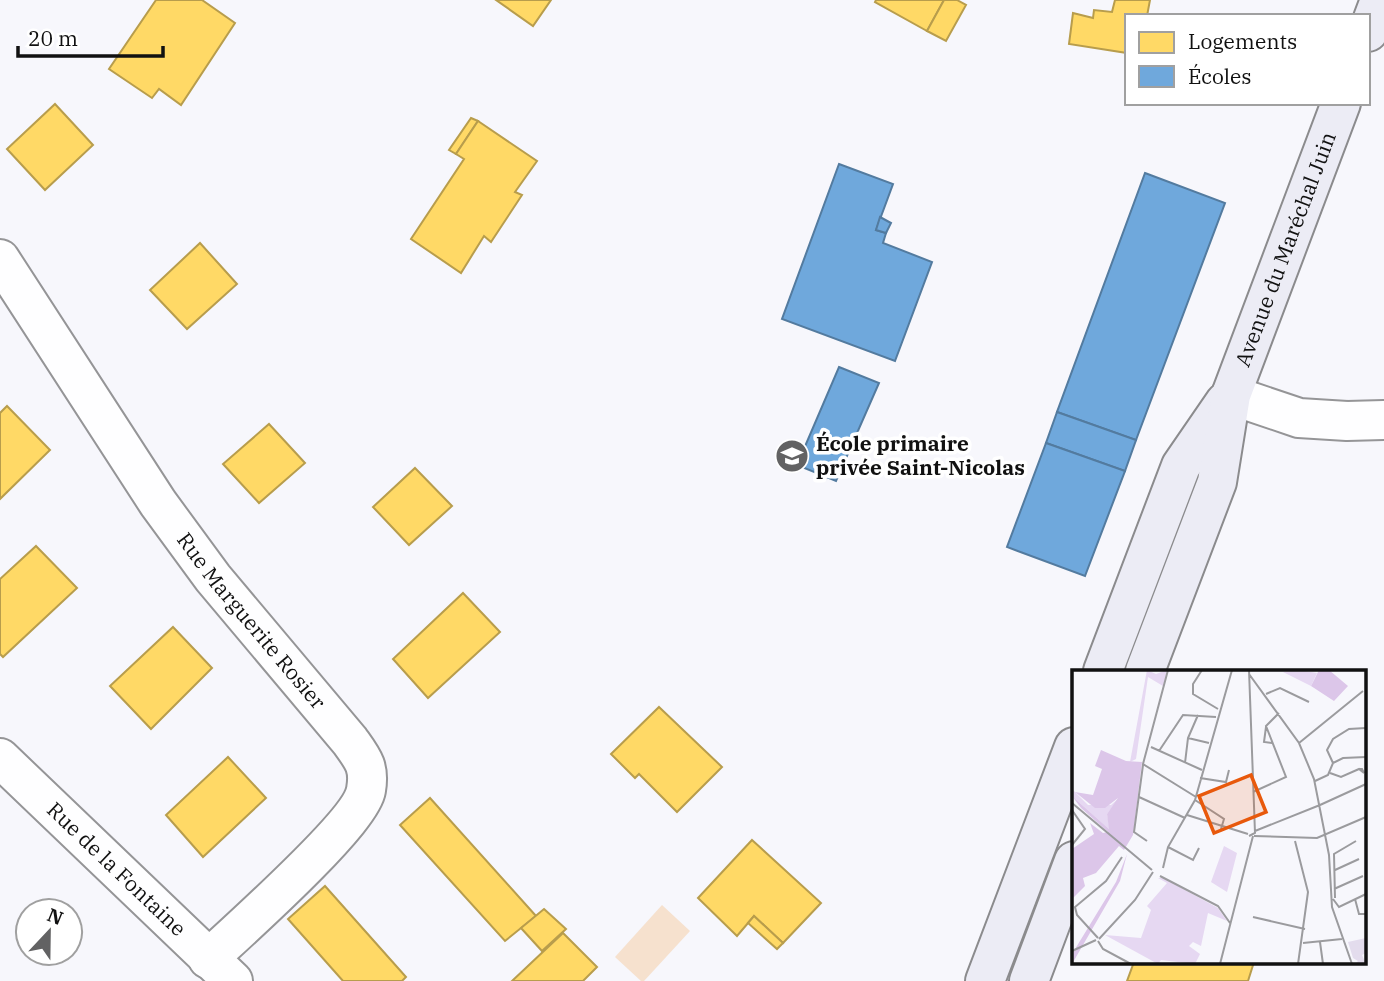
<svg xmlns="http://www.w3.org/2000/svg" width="1384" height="981" font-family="'IBM Plex Serif',serif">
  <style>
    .water { fill: #f6e1ce }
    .homes { fill: #ffd966; stroke: #b89d4c; stroke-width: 2 }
    .schools { fill: #6fa8dc; stroke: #537b9f; stroke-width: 2 }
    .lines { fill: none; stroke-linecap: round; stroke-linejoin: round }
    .minor-casing { stroke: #959597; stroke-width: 42 }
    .secondary-casing { stroke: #8b8b8d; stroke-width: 42 }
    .minor { stroke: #fefeff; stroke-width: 38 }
    .secondary { stroke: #ececf5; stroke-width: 38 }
    .labels { text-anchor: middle; stroke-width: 7; stroke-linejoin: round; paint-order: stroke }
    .street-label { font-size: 21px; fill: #111; stroke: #fff }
    .poi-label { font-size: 21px; font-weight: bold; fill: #111; stroke: #fff; text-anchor: start }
    .inset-road { fill: none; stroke: #9b9b9e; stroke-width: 2 }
    .view { fill: #e8590c; fill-opacity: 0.15; stroke: #e8590c; stroke-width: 3.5 }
    .inset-edge { fill: none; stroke: #111; stroke-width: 3.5 }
  </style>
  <rect width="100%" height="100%" fill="#f7f7fc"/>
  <polygon class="water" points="662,905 690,931 644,981 641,981 615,957"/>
  <g class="homes">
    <polygon points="156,0 202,0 235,23 181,105 159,89 152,98 109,69"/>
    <polygon points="496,0 551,0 533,26"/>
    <polygon points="876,0 944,0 927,31 875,2"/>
    <polygon points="944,0 957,0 966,5 946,41 927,31"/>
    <polygon points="1115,0 1150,0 1147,16 1127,16 1127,53 1069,44 1073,13 1093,18 1094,10 1112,12"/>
    <polygon points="55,104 93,145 45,190 7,149"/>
    <polygon points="471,118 478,121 456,154 449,150"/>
    <polygon points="478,121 537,161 515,192 522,195 491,242 484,236 461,273 411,239 464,159 456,154"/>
    <polygon points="200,243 237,284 187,329 150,290"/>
    <polygon points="7,406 50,450 0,499 0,413"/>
    <polygon points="269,424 305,463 259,503 223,464"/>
    <polygon points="415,468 452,506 409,545 373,507"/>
    <polygon points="36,546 77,588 3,657 0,654 0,579"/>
    <polygon points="463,593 500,632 428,698 393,659"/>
    <polygon points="173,627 212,668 151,729 110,686"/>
    <polygon points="659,707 722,767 677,812 639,774 635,778 611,754"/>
    <polygon points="228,757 266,798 203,857 166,815"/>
    <polygon points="430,798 536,916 505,941 400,825"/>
    <polygon points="752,840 821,903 783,943 754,916 737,936 698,898"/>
    <polygon points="325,886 406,977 402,981 343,981 288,919"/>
    <polygon points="544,909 566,929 542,951 521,928"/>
    <polygon points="754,916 783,943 777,949 748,923"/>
    <polygon points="563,933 597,967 583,981 512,981"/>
    <polygon points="1134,962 1254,962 1248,981 1127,981"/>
  </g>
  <g class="schools">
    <polygon points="839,164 893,184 876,230 886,233 883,243 932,262 895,361 782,319"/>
    <polygon points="1145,173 1225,203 1136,440 1057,412"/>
    <polygon points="880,217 891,223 886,233 876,230"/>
    <polygon points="839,367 879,383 836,481 797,465"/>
    <polygon points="1057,412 1136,440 1125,471 1046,443"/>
    <polygon points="1046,443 1125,471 1085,576 1007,547"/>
  </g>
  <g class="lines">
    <defs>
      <g id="minor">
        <path id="s1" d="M0,259L158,503L213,578L350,741C363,759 370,767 366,790C361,822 237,932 208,959"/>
        <polyline points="1231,395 1299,418 1347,421 1384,420"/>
        <path id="s2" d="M0,758L233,981"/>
      </g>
      <g id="secondary">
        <polyline points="1368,32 1380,0"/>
        <polyline points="1103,671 1181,466 1225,402"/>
        <path id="s3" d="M1145,671L1217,482L1231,395L1341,103"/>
        <polyline points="985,981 1074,747"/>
        <polyline points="1029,981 1074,861"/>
      </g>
    </defs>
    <use href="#minor" class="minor-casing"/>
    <use href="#secondary" class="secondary-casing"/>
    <use href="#minor" class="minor"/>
    <use href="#secondary" class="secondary"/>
  </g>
  <defs>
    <symbol id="school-disc" viewBox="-11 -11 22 22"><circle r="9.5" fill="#626263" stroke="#fff"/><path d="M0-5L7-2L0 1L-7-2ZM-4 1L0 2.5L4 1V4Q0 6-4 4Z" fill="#fff"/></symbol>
  </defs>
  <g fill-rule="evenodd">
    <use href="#school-disc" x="773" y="437" width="38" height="38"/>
  </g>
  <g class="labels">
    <g class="street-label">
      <text dy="7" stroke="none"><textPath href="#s3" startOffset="446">Avenue du Maréchal Juin</textPath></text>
      <text dy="7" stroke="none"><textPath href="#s1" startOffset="441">Rue Marguerite Rosier</textPath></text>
      <text dy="7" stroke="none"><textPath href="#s2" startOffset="161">Rue de la Fontaine</textPath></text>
    </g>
    <g class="poi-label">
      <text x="816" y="451">École primaire<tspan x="816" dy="24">privée Saint-Nicolas</tspan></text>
    </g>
  </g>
  <g transform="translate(1072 670)">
    <rect width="294" height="294" fill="#f7f7fc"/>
    <path d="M75,0L84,4L95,0L91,16L76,7L64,89L58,92ZM227,0L245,3L239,16L211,2ZM0,119L16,135H39L47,128L35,144L38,160L0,126ZM152,176L165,183L155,222L139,212ZM86,208H91L146,238L155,251L136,243L129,276L121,272L117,276L128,284L123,294L89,290L86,294L33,265L69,268L79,240L75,236L95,213Z" fill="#e6d8f2"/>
    <path d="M247,0H257L276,16L262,31L239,16ZM29,80L54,91L70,92L61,165L52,180L47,176L24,203L11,208L13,216L0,229V179L22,164L18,153L31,163L36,162L9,138L0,126L37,159L35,144L46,128L33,138H23L3,122L21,125L30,99L23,96ZM55,184L48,211L0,294V284L44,212Z" fill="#dcc6e9"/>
    <path d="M294,268V283L290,285L294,294H283L286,291L281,288L276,272Z" fill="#e3dced"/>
    <path class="inset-road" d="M96,0L71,94L124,127M130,0L121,14V24L146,39M177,0L183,163L177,166M177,4L227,73L242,109L257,185L260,237L280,294M194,24L208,18L237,32M194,57L192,72L200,73M116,68L137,73M227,73L291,21M79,77L130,100M87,81L111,45L144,47M113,93L116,68L126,45M261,93L255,80L261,69L277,59L294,58M71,95L62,162L75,171M258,103L269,107L287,99L292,103L290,99H287M128,108L154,112L157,100M243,111L256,105L261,93L271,88L294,87M181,122L214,107L194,56L207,43M67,127L113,148M123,130L152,149L149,159M0,133L80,200M248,135L294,114M0,140L13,159L0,175M115,145L176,164M183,161L248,135M182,166L245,168L294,147M223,171L236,222L226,294M96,177L121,190L127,178M91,198L96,177L123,130L160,0M263,200L287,189M88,206L146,236L158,253M262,219L291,206M263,228L262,184L284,171M261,229L267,237L294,224M283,229L287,244H294M181,247L233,259M26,268L5,245L3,237L34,211L50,187M27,269L63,230L81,202M26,271L31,279L59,294M248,272L251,294M231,273L270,269M0,281L24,270M148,294L181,166"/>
    <path class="view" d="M179,105L194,142L142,163L127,126Z"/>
    <rect width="294" height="294" class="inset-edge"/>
  </g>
  <rect x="1125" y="14" width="245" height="91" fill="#ffffff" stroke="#a0a0a0" stroke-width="2"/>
  <rect x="1139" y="32" width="35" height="21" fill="#ffd966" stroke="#a0a0a0" stroke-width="2"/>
  <text x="1188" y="49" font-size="21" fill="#111111">Logements</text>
  <rect x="1139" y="66" width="35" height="21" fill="#6fa8dc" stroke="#a0a0a0" stroke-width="2"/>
  <text x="1188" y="84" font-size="21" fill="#111111">Écoles</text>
  <g transform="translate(49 932) rotate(22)"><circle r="33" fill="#ffffff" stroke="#a0a0a0" stroke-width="2"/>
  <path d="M0-5L12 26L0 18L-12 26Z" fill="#626263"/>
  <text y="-10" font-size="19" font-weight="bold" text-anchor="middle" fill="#111111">N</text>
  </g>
  <path d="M18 46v10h145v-10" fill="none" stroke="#111111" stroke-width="3.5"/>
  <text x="28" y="46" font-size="21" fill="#111111" stroke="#ffffff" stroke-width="5" paint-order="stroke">20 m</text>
</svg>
